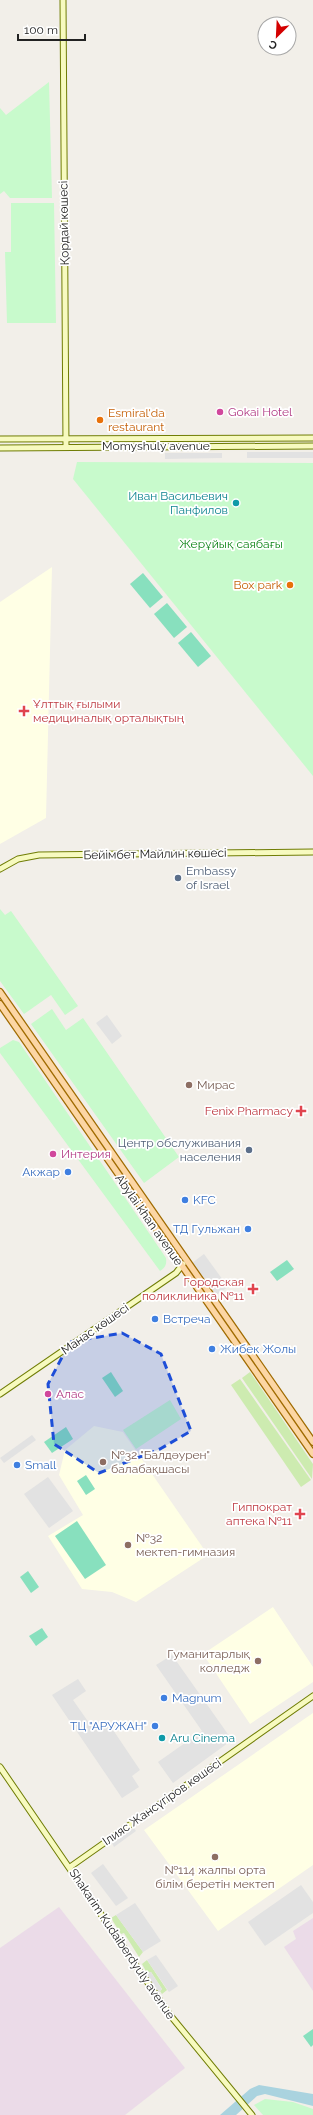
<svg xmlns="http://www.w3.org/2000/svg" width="313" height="2115" font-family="Raleway,sans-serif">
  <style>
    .industrial { fill: #ebdbe8 }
    .education { fill: #ffffe5 }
    .grass { fill: #cdebb0 }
    .park { fill: #c8facc }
    .pitch { fill: #88e0be }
    .parking { fill: #e2e2e2 }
    .water { fill: #aad3df }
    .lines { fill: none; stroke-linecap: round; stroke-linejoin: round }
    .secondary-casing { stroke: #707d05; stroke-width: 7 }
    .primary-casing { stroke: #a06b00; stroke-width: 8 }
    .secondary { stroke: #f7fabf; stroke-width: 5 }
    .primary { stroke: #fcd6a4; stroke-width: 5.5 }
    .marked { fill: #1d4ed8; fill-opacity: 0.2; stroke: #1d4ed8; stroke-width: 3; stroke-dasharray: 8 5; stroke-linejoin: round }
    .hotel-dot { fill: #d1479c; stroke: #fff; stroke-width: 1.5 }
    .food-dot { fill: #e8710a; stroke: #fff; stroke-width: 1.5 }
    .culture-dot { fill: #0f9aa8; stroke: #fff; stroke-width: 1.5 }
    .health-dot { fill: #e0444e; stroke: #fff; stroke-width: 1.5 }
    .service-dot { fill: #5c6f8a; stroke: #fff; stroke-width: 1.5 }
    .education-dot { fill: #8d6e63; stroke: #fff; stroke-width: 1.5 }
    .shop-dot { fill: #3f7fe0; stroke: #fff; stroke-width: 1.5 }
    .labels { text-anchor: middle; stroke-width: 3.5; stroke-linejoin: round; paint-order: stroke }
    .street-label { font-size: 12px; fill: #222; stroke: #fff }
    .hotel-label { font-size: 12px; fill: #b23c85; stroke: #fff; text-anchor: start }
    .food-label { font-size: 12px; fill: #c56008; stroke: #fff; text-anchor: start }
    .culture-label { font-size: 12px; fill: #0d838f; stroke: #fff; text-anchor: end }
    .park-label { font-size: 12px; fill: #0c8416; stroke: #fff }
    .health-label { font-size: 12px; fill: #be3a42; stroke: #fff; text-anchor: end }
    .service-label { font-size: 12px; fill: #4e5e75; stroke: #fff; text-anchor: start }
    .education-label { font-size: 12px; fill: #785e54; stroke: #fff; text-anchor: start }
    .shop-label { font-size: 12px; fill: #366cbe; stroke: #fff; text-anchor: start }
  </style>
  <rect width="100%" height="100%" fill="#f2efe9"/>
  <g class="industrial">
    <polygon points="59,1907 185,2068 125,2115 0,2115 0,1948"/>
    <polygon points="313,1918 313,1991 284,1947 296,1939 293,1931"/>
  </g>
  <g class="education">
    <polygon points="52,567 46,818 0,844 0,602"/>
    <polygon points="94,1426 123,1432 208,1555 136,1602 112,1592 82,1589 48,1536 83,1515 59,1475 65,1450"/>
    <polygon points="273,1607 313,1667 313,1682 250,1724 203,1654"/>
    <polygon points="313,1713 313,1865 218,1931 144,1830"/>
  </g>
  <g class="grass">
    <polygon points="250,1372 313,1464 312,1479 242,1378"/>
    <polygon points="240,1379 311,1480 301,1487 231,1385"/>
    <polygon points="116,1915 143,1952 139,1957 124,1933 121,1934 111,1918"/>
    <polygon points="147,1960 167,1990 162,1994 160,1991 162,1989 151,1972 147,1973 142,1964"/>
  </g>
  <g class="park">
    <polygon points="49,82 52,198 10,198 4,191 0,194 0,108 6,115"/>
    <polygon points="11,203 54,203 56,323 7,323 5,252 11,252"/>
    <polygon points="77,462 313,463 313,776 73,479"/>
    <polygon points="0,909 5,915 11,911 78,1006 65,1015 51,995 24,1014 0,981"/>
    <polygon points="52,1009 66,1030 83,1018 179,1157 144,1183 31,1024"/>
    <path d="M13,1040L19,1042L166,1258C167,1264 165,1268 160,1271L0,1053V1048Z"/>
    <polygon points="170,1400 181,1419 136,1449 123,1430"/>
    <polygon points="265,2099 293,2102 313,2109 313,2115 263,2115 254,2105"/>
  </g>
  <g class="pitch">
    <polygon points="143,573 163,597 150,608 130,584"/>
    <polygon points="167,603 187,627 174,638 154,614"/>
    <polygon points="191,632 211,656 198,667 178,643"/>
    <polygon points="287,1260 294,1269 277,1281 270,1272"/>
    <polygon points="111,1372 123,1391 115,1397 102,1378"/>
    <polygon points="66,1427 73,1439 52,1453 44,1442"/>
    <polygon points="86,1475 95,1489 86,1495 77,1481"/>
    <polygon points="77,1521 106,1565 85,1579 55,1536"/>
    <polygon points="28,1571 39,1587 31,1593 20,1577"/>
    <polygon points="42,1628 48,1637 36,1646 29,1636"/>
    <polygon points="313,2029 313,2045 311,2047 303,2036"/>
  </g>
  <g class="parking">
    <rect x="247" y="452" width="66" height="6"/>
    <polygon points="165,453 222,453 222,458 165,459"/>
    <polygon points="107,1015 122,1036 112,1044 96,1023"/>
    <polygon points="204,1254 228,1287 216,1295 192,1263"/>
    <polygon points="32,1435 36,1440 4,1463 0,1458"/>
    <polygon points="48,1477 73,1511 49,1528 24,1494"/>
    <polygon points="172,1655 232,1740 173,1783 158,1762 202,1731 156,1665"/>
    <polygon points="78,1679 86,1691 73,1700 94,1730 107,1721 140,1770 132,1776 139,1787 122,1798 52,1695"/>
    <polygon points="134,1828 136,1831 114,1847 112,1843"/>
    <polygon points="103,1864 128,1898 116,1906 91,1873"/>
    <polygon points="301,1885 313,1902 313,1913 265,1946 248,1922"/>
    <polygon points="135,1903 161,1941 143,1952 116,1915"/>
    <polygon points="156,1955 178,1986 169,1992 147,1960"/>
    <polygon points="151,1972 162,1989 157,1995 141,1973"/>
  </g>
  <polygon class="water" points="259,2085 313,2094 313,2106 265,2094 257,2096 236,2115 220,2115 250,2089"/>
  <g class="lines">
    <defs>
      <g id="secondary">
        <polyline points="63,0 66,446"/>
        <polyline points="0,439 313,438"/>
        <polyline points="0,448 313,446"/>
        <polyline points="0,869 18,859 39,855 313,852"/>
        <polyline points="0,1394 176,1273 183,1264"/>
        <polyline points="0,1767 170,2015 252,2115"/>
        <polyline points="70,1867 313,1696"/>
      </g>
      <g id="primary">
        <polyline points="0,992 313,1442"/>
        <polyline points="0,1004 313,1454"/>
      </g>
    </defs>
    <use href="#secondary" class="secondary-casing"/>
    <use href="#primary" class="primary-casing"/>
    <use href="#secondary" class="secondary"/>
    <use href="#primary" class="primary"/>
  </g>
  <path class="marked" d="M122,1333L161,1354L191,1431L160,1449L99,1473L54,1444L48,1384L70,1342Z"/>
  <g class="hotel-dot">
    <circle cx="220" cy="412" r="4"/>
    <circle cx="53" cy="1154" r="4"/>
    <circle cx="48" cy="1394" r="4"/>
  </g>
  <g class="food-dot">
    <circle cx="100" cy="420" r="4"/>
    <circle cx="290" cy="585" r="4"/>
  </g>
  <g class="culture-dot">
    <circle cx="236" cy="503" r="4"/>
    <circle cx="162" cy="1738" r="4"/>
  </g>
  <g class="health-dot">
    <path d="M22 705h4v4h4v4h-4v4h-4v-4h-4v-4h4z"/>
    <path d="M299 1105h4v4h4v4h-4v4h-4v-4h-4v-4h4z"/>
    <path d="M251 1283h4v4h4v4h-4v4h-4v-4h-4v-4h4z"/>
    <path d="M298 1508h4v4h4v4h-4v4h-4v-4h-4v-4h4z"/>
  </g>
  <g class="service-dot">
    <circle cx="178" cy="878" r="4"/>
    <circle cx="249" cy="1150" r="4"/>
  </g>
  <g class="education-dot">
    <circle cx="189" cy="1085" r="4"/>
    <circle cx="103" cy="1462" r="4"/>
    <circle cx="128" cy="1545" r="4"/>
    <circle cx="258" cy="1661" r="4"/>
    <circle cx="215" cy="1857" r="4"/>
  </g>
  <g class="shop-dot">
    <circle cx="68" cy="1172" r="4"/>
    <circle cx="185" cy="1200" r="4"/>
    <circle cx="248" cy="1229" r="4"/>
    <circle cx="155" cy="1319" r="4"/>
    <circle cx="212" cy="1349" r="4"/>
    <circle cx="17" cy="1465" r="4"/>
    <circle cx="164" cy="1698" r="4"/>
    <circle cx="155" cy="1726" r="4"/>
  </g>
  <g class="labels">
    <g class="street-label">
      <text transform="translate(64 223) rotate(-91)" y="4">Қордай көшесі</text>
      <text x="156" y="450">Momyshuly avenue</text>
      <text transform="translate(155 854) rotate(-1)" y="4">Бейімбет Майлин көшесі</text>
      <text transform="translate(149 1220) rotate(55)" y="4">Abylai khan avenue</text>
      <text transform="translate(95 1329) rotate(-35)" y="4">Манас көшесі</text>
      <text transform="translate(162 1802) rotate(-35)" y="4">Ілияс Жансүгіров көшесі</text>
      <text transform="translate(122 1944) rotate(56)" y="4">Shakarim Kudaiberdyuly avenue</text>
    </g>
    <g class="hotel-label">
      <text x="228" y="416">Gokai Hotel</text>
      <text x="61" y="1158">Интерия</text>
      <text x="56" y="1398">Алас</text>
    </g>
    <g class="food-label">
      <text x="108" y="417">Esmiral'da<tspan x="108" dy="14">restaurant</tspan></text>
      <text x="282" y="589" text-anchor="end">Box park</text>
    </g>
    <g class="culture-label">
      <text x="228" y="500">Иван Васильевич<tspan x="228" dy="14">Панфилов</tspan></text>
      <text x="170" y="1742" text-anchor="start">Aru Cinema</text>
    </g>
    <g class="park-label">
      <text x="231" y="548">Жерұйық саябағы</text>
    </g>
    <g class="health-label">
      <text x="33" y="708" text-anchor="start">Ұлттық ғылыми<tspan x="33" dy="14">медициналық орталықтың</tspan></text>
      <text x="293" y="1115">Fenix Pharmacy</text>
      <text x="244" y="1286">Городская<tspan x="244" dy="14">поликлиника №11</tspan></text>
      <text x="292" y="1511">Гиппократ<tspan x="292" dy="14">аптека №11</tspan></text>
    </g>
    <g class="service-label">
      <text x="186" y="875">Embassy<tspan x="186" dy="14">of Israel</tspan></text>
      <text x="241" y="1147" text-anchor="end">Центр обслуживания<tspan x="241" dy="14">населения</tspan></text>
    </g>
    <g class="education-label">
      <text x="197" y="1089">Мирас</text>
      <text x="111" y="1459">№32 "Балдәурен"<tspan x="111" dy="14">балабақшасы</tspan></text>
      <text x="136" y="1542">№32<tspan x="136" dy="14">мектеп-гимназия</tspan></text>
      <text x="250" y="1658" text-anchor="end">Гуманитарлық<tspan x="250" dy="14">колледж</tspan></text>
      <text x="215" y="1874" text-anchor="middle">№114 жалпы орта<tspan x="215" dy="14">білім беретін мектеп</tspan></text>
    </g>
    <g class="shop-label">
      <text x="60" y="1176" text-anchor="end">Акжар</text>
      <text x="193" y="1204">KFC</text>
      <text x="240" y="1233" text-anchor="end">ТД Гульжан</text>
      <text x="163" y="1323">Встреча</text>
      <text x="220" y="1353">Жибек Жолы</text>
      <text x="25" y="1469">Small</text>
      <text x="172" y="1702">Magnum</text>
      <text x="147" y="1730" text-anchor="end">ТЦ "АРУЖАН"</text>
    </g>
  </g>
  <g transform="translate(277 36) rotate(204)"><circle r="19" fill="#ffffff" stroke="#a7a7a7"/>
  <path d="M0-3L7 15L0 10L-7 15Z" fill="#d40000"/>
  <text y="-6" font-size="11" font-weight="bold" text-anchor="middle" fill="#222222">С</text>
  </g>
  <path d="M18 34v6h67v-6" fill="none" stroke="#222222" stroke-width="2"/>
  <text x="24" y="34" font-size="12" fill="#222222" stroke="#ffffff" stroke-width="3" paint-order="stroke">100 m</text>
</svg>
